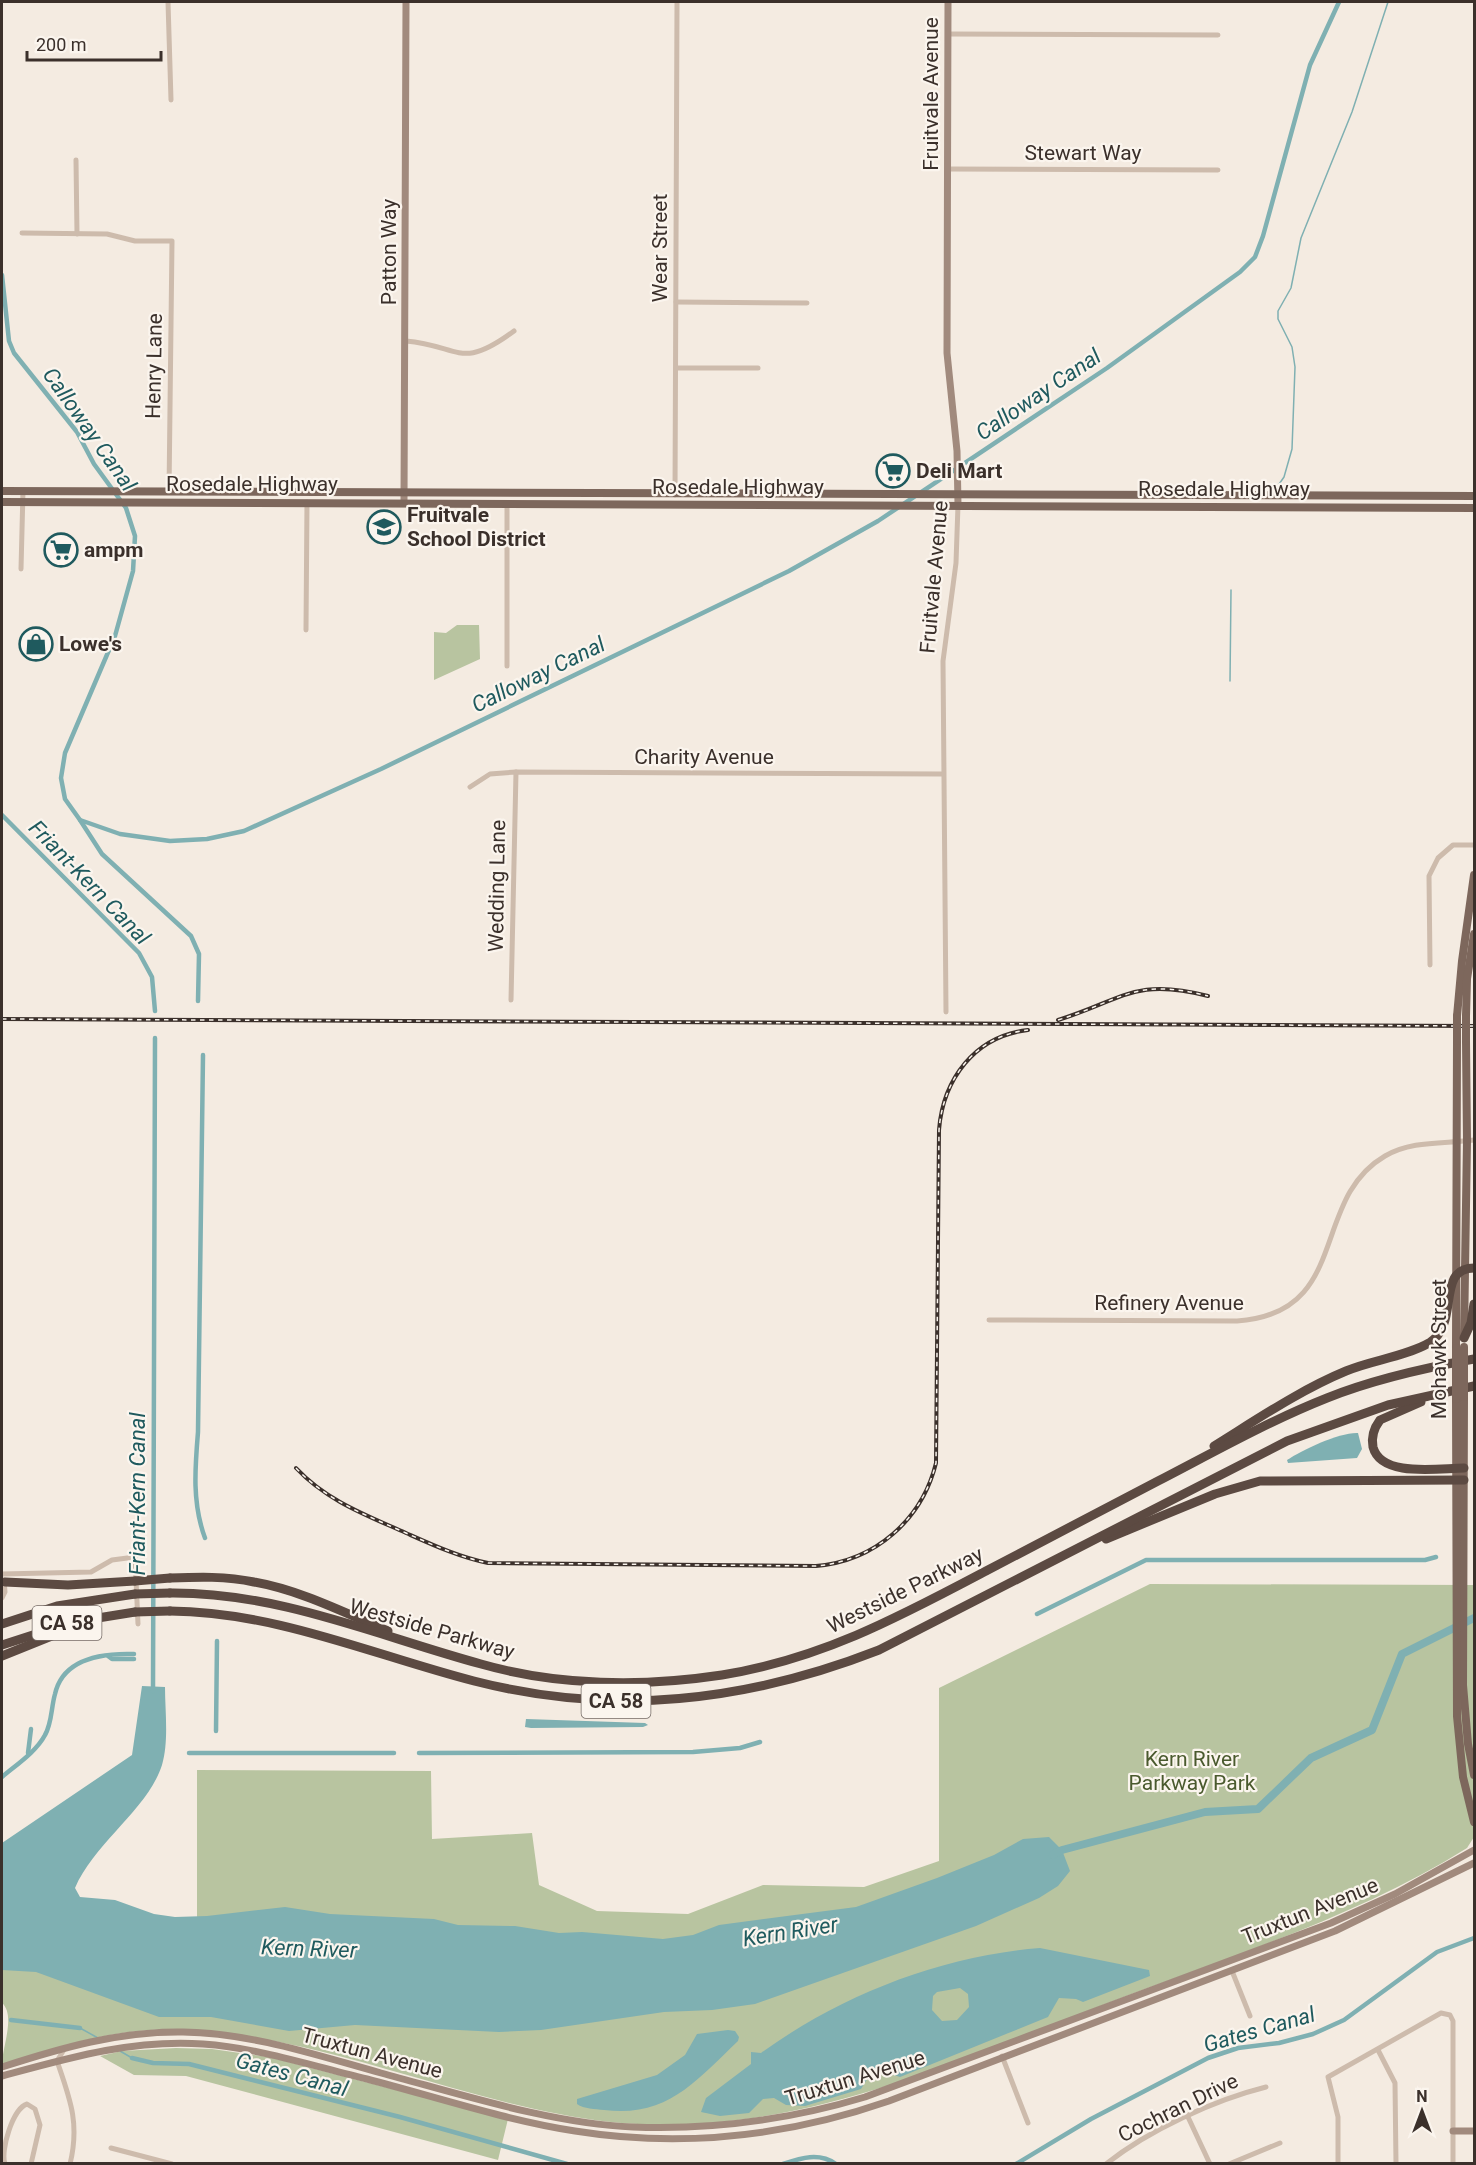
<svg xmlns="http://www.w3.org/2000/svg" width="1476" height="2165" font-family="Roboto,sans-serif">
  <style>
    .green { fill: #b8c4a0 }
    .water { fill: #7fb0b2; fill-rule: evenodd }
    .lines { fill: none; stroke-linecap: round; stroke-linejoin: round }
    .stream { stroke: #7fb0b2; stroke-width: 1.5 }
    .canal { stroke: #7fb0b2; stroke-width: 4.5 }
    .river { stroke: #7fb0b2; stroke-width: 8 }
    .street { stroke: #cdbbac; stroke-width: 5 }
    .secondary { stroke: #a18a7d; stroke-width: 7 }
    .primary { stroke: #7d675c; stroke-width: 8 }
    .highway { stroke: #5c4a42; stroke-width: 9 }
    .rail-casing { stroke: #3b302b; stroke-width: 4 }
    .rail { stroke: #fbf5ee; stroke-width: 1.5; stroke-dasharray: 4.5; stroke-linecap: butt }
    .primary-bridge { stroke: #7d675c; stroke-width: 8 }
    .highway-bridge { stroke: #5c4a42; stroke-width: 9 }
    .labels { text-anchor: middle; stroke-width: 4.5; stroke-linejoin: round; paint-order: stroke }
    .shield { fill: #fbf5ee; stroke: #756b66; stroke-width: 1.5 }
    .shield-label { font-size: 20px; font-weight: bold; fill: #3b302b }
    .street-label { font-size: 21px; fill: #3b302b; stroke: #fbf5ee }
    .poi-label { font-size: 21px; font-weight: bold; fill: #3b302b; stroke: #fbf5ee; text-anchor: start }
    .park-label { font-size: 21px; fill: #4a5a2e; stroke: #fbf5ee }
    .water-label { font-size: 22px; font-style: italic; fill: #1f5a5e; stroke: #fbf5ee }
  </style>
  <rect width="100%" height="100%" fill="#f4ebe1"/>
  <g class="green">
    <polygon points="457,625 479,625 480,659 434,680 434,632 446,633"/>
    <path d="M1150,1584L1474,1585V1837L1467,1848C1367,1911 1240,1954 1129,1995C962,2058 794,2141 611,2122C496,2109 387,2063 274,2041C254,2037 233,2037 213,2035C193,2033 171,2029 151,2030C99,2033 51,2049 2,2064C2,2048 16,2015 2,2003V1958L197,1952V1770L431,1771L432,1839L532,1833L539,1885L597,1911L688,1914L763,1885L864,1887L939,1861V1688Z"/>
    <polygon points="176,2048 212,2049 269,2057 508,2119 498,2160 186,2076 134,2075 100,2056 122,2051"/>
  </g>
  <g class="water">
    <path d="M1358,1433L1362,1449L1357,1458L1288,1463L1287,1460C1302,1450 1340,1432 1358,1433Z"/>
    <path d="M142,1686L165,1687C165,1711 169,1741 162,1765C148,1809 95,1842 75,1888L80,1897L115,1900L154,1914L175,1917L207,1916L285,1907L330,1914L434,1919L458,1925L515,1926L559,1933L582,1932L663,1939L693,1935L719,1925L856,1907L937,1878L994,1855L1023,1839L1049,1837L1062,1850L1070,1871L1058,1886L1039,1898L976,1926L755,2004L712,2010L664,2012L541,2030L499,2032L355,2025L289,2031L211,2017H159L36,1972L2,1970V1843L132,1755Z"/>
    <polygon points="526,1719 645,1723 648,1725 643,1727 531,1728 525,1727"/>
    <path d="M1040,1948L1149,1970L1150,1976L1083,2002L1076,1999L1059,1998L1048,2017L900,2077L874,2068L861,2089L805,2106L786,2105L774,2098L763,2099L749,2113L720,2116L701,2112L706,2098L751,2064V2052L761,2053C841,1995 941,1956 1040,1948ZM960,1988L968,1994L969,2007L957,2020L942,2021L932,2010L933,1996L937,1992Z"/>
    <path d="M728,2030L735,2031L739,2037L738,2041C696,2081 667,2118 604,2110C595,2109 584,2109 577,2104V2099L657,2075L685,2055L697,2034Z"/>
  </g>
  <g class="lines">
    <g class="stream">
      <polyline points="1275,490 1284,477 1292,449 1295,367 1292,347 1278,319 1278,311 1291,288 1301,238 1352,112 1388,2"/>
      <polyline points="1230,681 1231,590"/>
      <polyline points="80,2028 98,2038"/>
      <polyline points="120,2051 132,2058"/>
    </g>
    <g class="canal">
      <polyline points="2,275 9,341 14,353 77,432 94,464 126,508 135,536 133,571 115,636 65,753 61,778 65,799 80,820 120,834 170,841 207,839 244,831 381,769 789,571 878,521 1107,368 1240,272 1255,257 1263,236 1310,65 1339,2"/>
      <polyline points="2,815 139,953 152,977 155,1011"/>
      <polyline points="80,820 102,854 191,936 199,954 198,1001"/>
      <path d="M203,1055L198,1432C195,1468 192,1503 205,1538"/>
      <polyline points="1037,1614 1146,1560 1425,1560 1436,1557"/>
      <polyline points="108,1656 112,1659 134,1659"/>
      <polyline points="153,1691 155,1038"/>
      <polyline points="216,1731 217,1641"/>
      <polyline points="28,1753 31,1729"/>
      <polyline points="189,1753 394,1753"/>
      <polyline points="419,1753 693,1752 740,1748 760,1742"/>
      <path d="M2,1777C16,1765 36,1752 45,1735C52,1723 51,1708 55,1694C63,1658 103,1653 134,1654"/>
      <polyline points="11,2020 80,2028"/>
      <polyline points="132,2058 153,2063 189,2064 400,2117 567,2164"/>
      <path d="M783,2164C801,2158 819,2152 836,2164"/>
      <polyline points="1016,2164 1091,2119 1208,2058 1238,2048 1279,2043 1313,2034 1344,2020 1437,1952 1474,1938"/>
    </g>
    <polyline class="river" points="1053,1855 1062,1850 1205,1812 1258,1809 1311,1758 1372,1730 1402,1654 1474,1618"/>
    <g class="street">
      <polyline points="168,2 171,100"/>
      <polyline points="948,34 1218,35"/>
      <polyline points="76,160 77,234"/>
      <polyline points="947,169 1218,170"/>
      <polyline points="22,233 107,234 135,241 172,241 169,492"/>
      <polyline points="676,302 807,303"/>
      <path d="M406,341C461,346 460,371 514,331"/>
      <polyline points="676,368 758,368"/>
      <polyline points="675,495 677,2"/>
      <polyline points="507,504 507,666"/>
      <polyline points="21,569 23,491"/>
      <polyline points="306,630 307,502"/>
      <polyline points="470,787 490,774 516,772 942,774"/>
      <polyline points="1430,965 1429,876 1438,858 1453,845 1474,845"/>
      <polyline points="511,1000 516,772"/>
      <polyline points="946,1012 943,661 956,563 958,505"/>
      <path d="M989,1320L1237,1321C1352,1313 1309,1200 1385,1156C1412,1140 1445,1144 1474,1140"/>
      <polyline points="2,1574 91,1572 112,1560 135,1557 138,1624"/>
      <polyline points="2,1598 5,1592 4,1580"/>
      <polyline points="1232,1971 1250,2016"/>
      <path d="M65,2048L57,2061C70,2099 80,2123 70,2164"/>
      <polyline points="1378,2050 1395,2083 1396,2164"/>
      <polyline points="1002,2056 1028,2123"/>
      <polyline points="1188,2117 1210,2164"/>
      <polyline points="111,2148 172,2164"/>
      <path d="M5,2164C0,2151 13,2108 27,2104L35,2109L40,2125L31,2164"/>
      <path d="M1106,2164C1149,2130 1214,2100 1266,2087"/>
      <polyline points="1229,2164 1280,2143"/>
      <polyline points="1338,2164 1338,2117 1328,2077 1441,2013 1450,2015 1453,2021 1453,2164"/>
    </g>
    <g class="secondary">
      <polyline points="948,2 947,353 957,451 958,505"/>
      <polyline points="404,503 406,2"/>
      <path d="M2,2067C61,2048 119,2031 183,2032C251,2033 316,2055 381,2073C460,2094 553,2124 633,2127C713,2130 789,2120 865,2097L1331,1923L1395,1894L1474,1850"/>
      <path d="M2,2076C68,2058 133,2039 203,2044C259,2048 313,2066 367,2079C436,2097 505,2120 575,2131C681,2148 788,2136 889,2101L1335,1931L1474,1863"/>
      <polyline points="1453,2131 1474,2131"/>
    </g>
    <g class="primary">
      <polyline points="2,491 1474,496"/>
      <polyline points="2,502 1474,508"/>
      <polyline points="1457,1016 1462,961 1474,875"/>
      <polyline points="1466,1016 1467,979 1474,934"/>
      <polyline points="1464,1336 1467,1141 1466,1041"/>
      <polyline points="1456,1348 1457,1041"/>
      <polyline points="1464,1397 1463,1685 1468,1744 1474,1775"/>
      <polyline points="1456,1399 1457,1716 1463,1777 1474,1822"/>
    </g>
    <g class="highway">
      <polyline points="1464,1338 1471,1323 1474,1304"/>
      <path d="M1421,1402L1380,1420C1374,1428 1371,1437 1373,1447C1381,1478 1439,1468 1464,1468"/>
      <path d="M1214,1446C1256,1420 1300,1390 1346,1371C1372,1360 1404,1357 1429,1343C1461,1324 1435,1268 1474,1268"/>
      <polyline points="1106,1539 1215,1494 1260,1481 1464,1480"/>
      <path d="M170,1578C198,1577 226,1576 254,1582C300,1590 345,1613 388,1631"/>
      <polyline points="5,1582 68,1585 135,1581"/>
      <path d="M170,1593C279,1592 378,1636 481,1664C558,1686 643,1687 722,1675C821,1659 899,1617 986,1571C1043,1541 1101,1511 1158,1481C1214,1452 1269,1421 1327,1398C1374,1379 1424,1368 1474,1359"/>
      <path d="M170,1611C277,1612 373,1655 474,1681C614,1717 746,1702 879,1650L1287,1441L1388,1405L1474,1386"/>
      <polyline points="2,1624 57,1606 135,1594"/>
      <polyline points="2,1645 73,1622 135,1612"/>
      <polyline points="2,1656 69,1629"/>
    </g>
    <defs>
      <g id="rail">
        <polyline points="2,1019 1474,1026"/>
        <path d="M1058,1020C1123,1000 1134,977 1208,996"/>
        <path d="M296,1468C327,1501 366,1515 406,1533C433,1545 459,1557 488,1563L816,1566C875,1561 922,1520 936,1463L939,1130C943,1079 975,1036 1028,1030"/>
      </g>
    </defs>
    <use href="#rail" class="rail-casing"/>
    <use href="#rail" class="rail"/>
    <g class="primary-bridge">
      <polyline points="1457,1041 1457,1016"/>
      <polyline points="1466,1041 1466,1016"/>
      <polyline points="1464,1397 1464,1347"/>
      <polyline points="1456,1399 1456,1348"/>
    </g>
    <g class="highway-bridge">
      <polyline points="135,1581 170,1578"/>
      <polyline points="135,1594 170,1593"/>
      <polyline points="135,1612 170,1611"/>
    </g>
  </g>
  <defs>
    <symbol id="supermarket-ring" viewBox="-11 -11 22 22"><circle r="9.5" fill="#fbf5ee" stroke="#1f5a5e" stroke-width="1.5"/><path d="M-6-5.5h2.5l.6 2H6L4.5 2H-2.5L-4.4-4H-6ZM-1.5 3.2a1.3 1.3 0 1 0 .1 0ZM3 3.2a1.3 1.3 0 1 0 .1 0Z" fill="#1f5a5e"/></symbol>
    <symbol id="school-ring" viewBox="-11 -11 22 22"><circle r="9.5" fill="#fbf5ee" stroke="#1f5a5e" stroke-width="1.5"/><path d="M0-5L7-2L0 1L-7-2ZM-4 1L0 2.5L4 1V4Q0 6-4 4Z" fill="#1f5a5e"/></symbol>
    <symbol id="shop-ring" viewBox="-11 -11 22 22"><circle r="9.5" fill="#fbf5ee" stroke="#1f5a5e" stroke-width="1.5"/><path d="M-5-2.5h2.3a2.7 3.5 0 0 1 5.4 0H5L5.5 6h-11ZM-1.5-2.5h3a1.5 2.3 0 0 0-3 0Z" fill="#1f5a5e"/></symbol>
  </defs>
  <g fill-rule="evenodd">
    <use href="#supermarket-ring" x="874" y="452" width="38" height="38"/>
    <use href="#school-ring" x="365" y="508" width="38" height="38"/>
    <use href="#supermarket-ring" x="42" y="531" width="38" height="38"/>
    <use href="#shop-ring" x="17" y="625" width="38" height="38"/>
  </g>
  <g class="labels">
    <g class="shield">
      <rect x="32.5" y="1606" width="69" height="34" rx="4.5"/>
      <rect x="581.5" y="1684" width="69" height="34" rx="4.5"/>
    </g>
    <g class="shield-label">
      <text x="67" y="1630">CA 58</text>
      <text x="616" y="1708">CA 58</text>
    </g>
    <g class="street-label">
      <text transform="translate(931 94) rotate(-90)" y="7">Fruitvale Avenue</text>
      <text x="1083" y="160">Stewart Way</text>
      <text transform="translate(660 248) rotate(-90)" y="7">Wear Street</text>
      <text transform="translate(389 252) rotate(-90)" y="7">Patton Way</text>
      <text transform="translate(154 366) rotate(-89)" y="7">Henry Lane</text>
      <text x="252" y="491">Rosedale Highway</text>
      <text x="738" y="494">Rosedale Highway</text>
      <text x="1224" y="496">Rosedale Highway</text>
      <text transform="translate(934 577) rotate(-85)" y="7">Fruitvale Avenue</text>
      <text x="704" y="764">Charity Avenue</text>
      <text transform="translate(497 886) rotate(-89)" y="7">Wedding Lane</text>
      <text x="1169" y="1310">Refinery Avenue</text>
      <text transform="translate(1439 1349) rotate(-90)" y="7">Mohawk Street</text>
      <text transform="translate(905 1590) rotate(-26)" y="7">Westside Parkway</text>
      <text transform="translate(432 1629) rotate(16)" y="7">Westside Parkway</text>
      <text transform="translate(1310 1911) rotate(-22)" y="7">Truxtun Avenue</text>
      <text transform="translate(372 2053) rotate(15)" y="7">Truxtun Avenue</text>
      <text transform="translate(855 2078) rotate(-17)" y="7">Truxtun Avenue</text>
      <text transform="translate(1178 2108) rotate(-26)" y="7">Cochran Drive</text>
    </g>
    <g class="poi-label">
      <text x="916" y="478">Deli Mart</text>
      <text x="407" y="522">Fruitvale<tspan x="407" dy="24">School District</tspan></text>
      <text x="84" y="557">ampm</text>
      <text x="59" y="651">Lowe's</text>
    </g>
    <g class="park-label">
      <text x="1192" y="1766">Kern River<tspan x="1192" dy="24">Parkway Park</tspan></text>
    </g>
    <g class="water-label">
      <text transform="translate(1038 394) rotate(-34)" y="8">Calloway Canal</text>
      <text transform="translate(90 429) rotate(55)" y="8">Calloway Canal</text>
      <text transform="translate(538 674) rotate(-26)" y="8">Calloway Canal</text>
      <text transform="translate(90 882) rotate(46)" y="8">Friant-Kern Canal</text>
      <text transform="translate(137 1494) rotate(-90)" y="8">Friant-Kern Canal</text>
      <text transform="translate(790 1931) rotate(-9)" y="8">Kern River</text>
      <text transform="translate(309 1948) rotate(2)" y="8">Kern River</text>
      <text transform="translate(1259 2029) rotate(-16)" y="8">Gates Canal</text>
      <text transform="translate(292 2074) rotate(15)" y="8">Gates Canal</text>
    </g>
  </g>
  <rect width="1476" height="2165" fill="none" stroke="#3b302b" stroke-width="6"/>
  <g transform="translate(1422 2111)" stroke="#fbf5ee" stroke-width="4.5" paint-order="stroke">
  <path d="M0-4.5L10 22L0 15L-10 22Z" fill="#3b302b"/>
  <text y="-9" font-size="16" font-weight="bold" text-anchor="middle" fill="#3b302b">N</text>
  </g>
  <path d="M27 51v9h134v-9" fill="none" stroke="#3b302b" stroke-width="3"/>
  <text x="36" y="51" font-size="18" fill="#3b302b" stroke="#fbf5ee" stroke-width="4.5" paint-order="stroke">200 m</text>
</svg>
